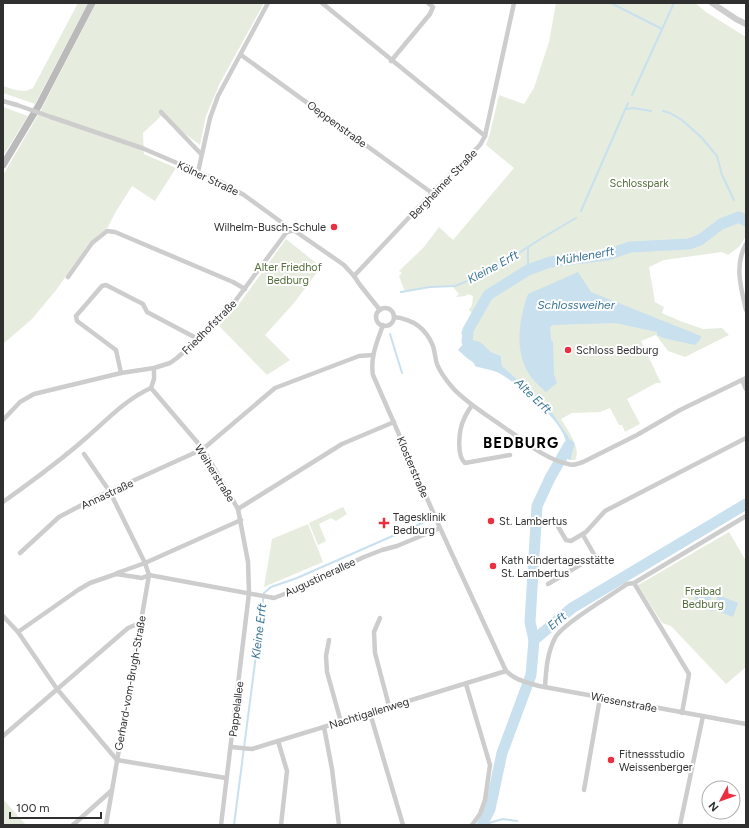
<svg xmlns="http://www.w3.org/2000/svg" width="749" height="828" font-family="Figtree,sans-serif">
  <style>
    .green { fill: #e6edde }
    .water { fill: #c9e0ee }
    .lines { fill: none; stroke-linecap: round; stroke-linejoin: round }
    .stream { stroke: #c9e0ee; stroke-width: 2 }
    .river { stroke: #c9e0ee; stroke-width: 11 }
    .minor { stroke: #cdcdcd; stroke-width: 4.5 }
    .tertiary { stroke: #cdcdcd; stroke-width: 6 }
    .secondary { stroke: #bababa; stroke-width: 7 }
    .minor-bridge { stroke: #cdcdcd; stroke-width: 4.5 }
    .poi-dot { fill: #eb2e40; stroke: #fff; stroke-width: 1.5 }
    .labels { text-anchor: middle; stroke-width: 4; stroke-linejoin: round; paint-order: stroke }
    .street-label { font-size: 11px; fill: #303030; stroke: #fff }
    .park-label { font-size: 11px; fill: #546e3b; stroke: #fff }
    .poi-label { font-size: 11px; fill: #303030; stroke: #fff; text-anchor: start }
    .water-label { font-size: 12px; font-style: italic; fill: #3a7596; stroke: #fff }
    .district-label { font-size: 15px; font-weight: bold; letter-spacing: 1px; fill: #000; stroke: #fff }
  </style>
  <rect width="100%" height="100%" fill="#fff"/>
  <g class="green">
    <path d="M78,3H88L35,104L3,93V86C13,89 23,94 33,88Z"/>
    <polygon points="96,3 264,3 220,83 206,116 200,145 161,116 143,133 144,154 176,168 155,201 132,186 115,213 108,227 89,243 57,289 32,319 3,344 3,175 42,108"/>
    <path d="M556,3H695L706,12L746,37V236L739,247L728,255L722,252L664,260L649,267L655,302L664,307L662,313L680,321L703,329L722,328L729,335L685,357L668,351L656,335L641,341L661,383H656L627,399L640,424L625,432L622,425H619L610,408L600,412L572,413L561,419C567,429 582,449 575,460H571L573,449L571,444L568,436L547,405L502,366L501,356L491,352L471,338L469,332L475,317L469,310L472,305L473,296L468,294L465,296L456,297L459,294L452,286H438L405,292L399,276L402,273L399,271L424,247L439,227L453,240L514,168L486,145L490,133L499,95L524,104L534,88L549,42Z"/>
    <polygon points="3,107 28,116 3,156"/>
    <polygon points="286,239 321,267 294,303 265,335 290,360 267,375 219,326 237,307"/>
    <polygon points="343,507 347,514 336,521 331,518 319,524 326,541 318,545 309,523"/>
    <polygon points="308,524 323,562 264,587 272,539"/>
    <polygon points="729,532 746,561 746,667 726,684 671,626 662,623 638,585"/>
    <polygon points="3,799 26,825 3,825"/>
  </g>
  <g class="water">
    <path d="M578,272L591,292L701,336L700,340L695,345L663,338L657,335V332L615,323L553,325L550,327L551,340L553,342L554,375L557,383L546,392C541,387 533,381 529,374C514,350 519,319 528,294Z"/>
    <path d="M472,315L475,317L469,331L471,338L472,340L480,342L491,352L501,356L502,366L547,405L568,436L571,444L573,449L571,460L559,457C563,452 566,449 566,443C565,422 517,383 499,373C491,369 483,369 475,366L474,363L467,358L458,350L468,338L461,333Z"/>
    <polygon points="698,587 705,590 710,588 713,589 713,593 707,607 712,609 718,595 738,603 733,617 715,610 711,611 694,603"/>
  </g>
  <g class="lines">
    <g class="stream">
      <polyline points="611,3 662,29"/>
      <polyline points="632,95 674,3"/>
      <polyline points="626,109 633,108 651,111"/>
      <polyline points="663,111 670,113 682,120 702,138 717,156 722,175 734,200"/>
      <polyline points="581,211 628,103"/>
      <polyline points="528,247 528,270"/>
      <polyline points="401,292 430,287 455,286 465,282 490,267 511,258 542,238 576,218"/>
      <polyline points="390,334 402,373"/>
      <polyline points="234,825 264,593 271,587 297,578 429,520"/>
      <polyline points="482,825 503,819 517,821"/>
    </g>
    <g class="river">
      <polyline points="477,349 467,342 468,330 488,295 528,270 550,262 607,255 630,247 689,244 700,240 721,224 739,217 746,221"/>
      <polyline points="534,640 530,622 537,506 550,478 569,445"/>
      <polyline points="482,825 490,809 502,753 531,675 534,640 572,608 746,504"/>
    </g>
    <g class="minor">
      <polyline points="322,3 485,136"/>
      <polyline points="241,55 432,193"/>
      <polyline points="391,61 430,14 433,7 428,3"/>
      <polyline points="3,101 17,105"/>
      <polyline points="161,112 201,154"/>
      <polyline points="51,117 142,148 219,181 244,195 288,227 290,231 295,231 344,265 354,276 360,285 380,310"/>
      <polyline points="198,172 210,118 218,96 268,3"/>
      <path d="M746,244C734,265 741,288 746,310"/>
      <polyline points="354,276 432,193 480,145 485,136 514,3"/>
      <polyline points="68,277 92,243 107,231 115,232 233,282 245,289"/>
      <circle cx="385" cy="317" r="9"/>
      <path d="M394,317C412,319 426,328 433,346C435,352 435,358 437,364C440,372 446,380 452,387C466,403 487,415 505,428C524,441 545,459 568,464C573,466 577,464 583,462L637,435L680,410L746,378"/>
      <path d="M383,325C377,342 370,357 373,375L440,528L506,671C515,680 526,682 539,686L746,724"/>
      <polyline points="154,368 154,379 151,388 203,449 238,509 248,562 249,593 221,825"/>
      <polyline points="121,373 116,350 77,321 76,316 102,286 106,285 143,304 147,312 198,339"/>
      <polyline points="742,380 746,389"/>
      <path d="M472,405C469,410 466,414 464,419C459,429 456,455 465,463L510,455"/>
      <polyline points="3,420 20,402 34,394 121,373 154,368 170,363 177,358 207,331 230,308 286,233 290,231"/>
      <polyline points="84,454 110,492 145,563 241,520"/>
      <path d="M3,502C31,482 60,461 86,438C106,421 126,399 151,388"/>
      <polyline points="238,509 342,444 394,422"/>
      <polyline points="556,523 566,540 571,541 586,532 605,511 746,438"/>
      <polyline points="20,553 59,517 95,498 203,449 275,388 359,356 373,355"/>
      <polyline points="634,583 689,674 682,713"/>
      <polyline points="548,584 595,556 583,535"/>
      <polyline points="3,616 18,632 57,689 117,760 226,778"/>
      <polyline points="380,618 374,632 375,653 389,706"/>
      <polyline points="18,632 78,590 90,583 116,574 142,578 149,575 274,598 287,593 364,557 382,550 397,546 440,528"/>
      <polyline points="329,640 326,656 327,672 341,722"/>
      <polyline points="466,684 490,765 485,800 480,814 472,825"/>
      <path d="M545,687C546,671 547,653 555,638C562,624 612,595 627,584L634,583L746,516"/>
      <polyline points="370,713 403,825"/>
      <polyline points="324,727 332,769 339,825"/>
      <polyline points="3,736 128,628 140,623"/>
      <polyline points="278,741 287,771 281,825"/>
      <polyline points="231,747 252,749 506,671"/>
      <polyline points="584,790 600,698"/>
      <polyline points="73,825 111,791"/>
      <polyline points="106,825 149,575 145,563 117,573"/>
      <polyline points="680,825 703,716"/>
    </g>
    <polyline class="tertiary" points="712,3 736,19 746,24"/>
    <polyline class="secondary" points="3,165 39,105 92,3"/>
    <polyline class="minor-bridge" points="17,105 51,117"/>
  </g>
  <g class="poi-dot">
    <circle cx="334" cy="227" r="4"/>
    <circle cx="568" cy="350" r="4"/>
    <circle cx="491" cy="521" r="4"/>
    <path d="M382 517h4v4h4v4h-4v4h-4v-4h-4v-4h4z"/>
    <circle cx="493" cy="566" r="4"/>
    <circle cx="611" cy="760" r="4"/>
  </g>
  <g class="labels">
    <g class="street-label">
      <text transform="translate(337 124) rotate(36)" y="4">Oeppenstraße</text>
      <text transform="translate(208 178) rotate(25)" y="4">Kölner Straße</text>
      <text transform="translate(443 184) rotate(-46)" y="4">Bergheimer Straße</text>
      <text transform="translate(209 327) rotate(-45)" y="4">Friedhofstraße</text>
      <text transform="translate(413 467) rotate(67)" y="4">Klosterstraße</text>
      <text transform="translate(215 473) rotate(58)" y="4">Weiherstraße</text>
      <text transform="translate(107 494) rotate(-25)" y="4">Annastraße</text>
      <text transform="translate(320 577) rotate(-25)" y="4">Augustinerallee</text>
      <text transform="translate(130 683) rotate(-80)" y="4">Gerhard-vom-Brugh-Straße</text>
      <text transform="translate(624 702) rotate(11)" y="4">Wiesenstraße</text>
      <text transform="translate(236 709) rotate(-83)" y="4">Pappelallee</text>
      <text transform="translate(369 713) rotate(-17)" y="4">Nachtigallenweg</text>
    </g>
    <g class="park-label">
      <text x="639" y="187">Schlosspark</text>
      <text x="288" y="271">Alter Friedhof<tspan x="288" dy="13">Bedburg</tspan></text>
      <text x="703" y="595">Freibad<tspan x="703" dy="13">Bedburg</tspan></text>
    </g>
    <g class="poi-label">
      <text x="326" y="231" text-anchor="end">Wilhelm-Busch-Schule</text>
      <text x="576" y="354">Schloss Bedburg</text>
      <text x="393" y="521">Tagesklinik<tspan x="393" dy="13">Bedburg</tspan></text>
      <text x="499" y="525">St. Lambertus</text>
      <text x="501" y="564">Kath Kindertagesstätte<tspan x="501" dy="13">St. Lambertus</tspan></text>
      <text x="619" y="758">Fitnessstudio<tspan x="619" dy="13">Weissenberger</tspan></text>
    </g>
    <g class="water-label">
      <text transform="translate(585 256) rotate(-10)" y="4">Mühlenerft</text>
      <text transform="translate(493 267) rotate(-28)" y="4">Kleine Erft</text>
      <text x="576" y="309">Schlossweiher</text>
      <text transform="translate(533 396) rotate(44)" y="4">Alte Erft</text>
      <text transform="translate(557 621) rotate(-40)" y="4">Erft</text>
      <text transform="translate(259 631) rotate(-83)" y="4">Kleine Erft</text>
    </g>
    <g class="district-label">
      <text x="521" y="448">BEDBURG</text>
    </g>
  </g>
  <rect width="749" height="828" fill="none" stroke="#303030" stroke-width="8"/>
  <g transform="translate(721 800) rotate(229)"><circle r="19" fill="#ffffff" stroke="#acacac"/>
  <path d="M0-3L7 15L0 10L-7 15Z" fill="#eb2e40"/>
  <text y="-6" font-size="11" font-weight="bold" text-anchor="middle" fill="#303030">N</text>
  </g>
  <path d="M10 812v6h91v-6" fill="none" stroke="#303030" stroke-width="2"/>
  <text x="16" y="812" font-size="12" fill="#303030" stroke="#ffffff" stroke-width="3" paint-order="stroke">100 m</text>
</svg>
